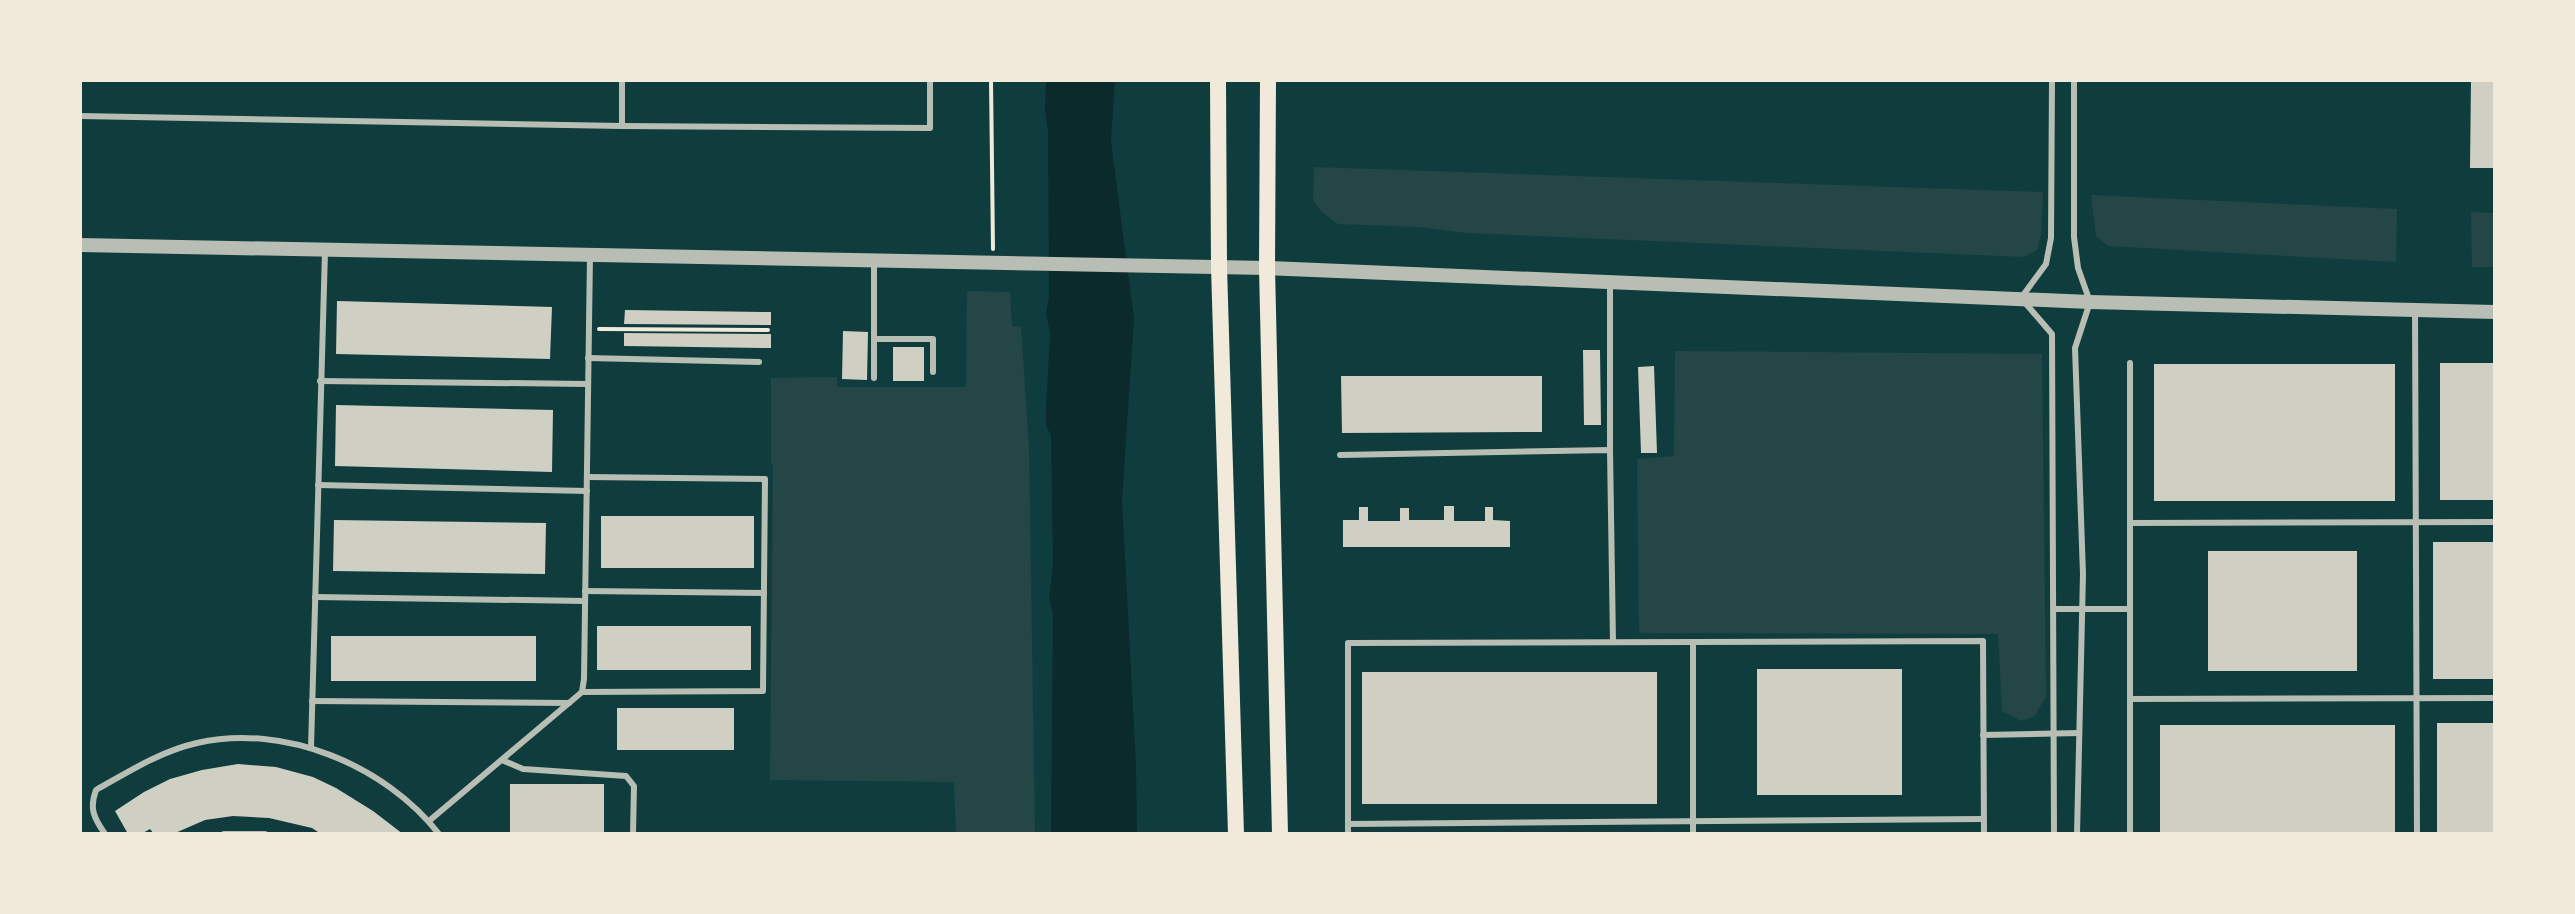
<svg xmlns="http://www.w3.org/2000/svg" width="2575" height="914" font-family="'Alegreya Sans',sans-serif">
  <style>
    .green { fill: #244646 }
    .water { fill: #0a2a2b }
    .building { fill: #cfcfc3 }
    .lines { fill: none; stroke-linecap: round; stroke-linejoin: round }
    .path { stroke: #f1e9da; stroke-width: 4 }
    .service { stroke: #b8beb3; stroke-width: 6 }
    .tertiary { stroke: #b8beb3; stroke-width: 14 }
    .secondary { stroke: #f1e9da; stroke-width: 16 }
  </style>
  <rect width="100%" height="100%" fill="#0f3d3e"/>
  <g class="green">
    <polygon points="1314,167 2043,192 2041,235 2037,250 2024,257 1466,233 1419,227 1338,224 1322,212 1313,200"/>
    <polygon points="2091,195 2397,209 2396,262 2108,246 2096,236"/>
    <polygon points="2471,212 2495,213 2495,267 2472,267"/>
    <polygon points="967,291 1010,292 1012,326 1021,327 1029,449 1035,834 956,834 954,782 770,780 773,464 771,464 771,378 837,377 837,387 966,387"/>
    <polygon points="1675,351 2042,354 2046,696 2035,716 2021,721 2002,711 1998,634 1639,633 1637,459 1674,456"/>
  </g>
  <polygon class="water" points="1046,80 1115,80 1111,141 1134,319 1122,500 1136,765 1137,834 1051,834 1053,614 1049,598 1053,563 1051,435 1046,426 1046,408 1050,333 1046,313 1049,297 1048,131 1045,111"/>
  <g class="building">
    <polygon points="2471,80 2495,80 2495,168 2470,168"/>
    <polygon points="337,301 552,307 550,359 336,354"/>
    <polygon points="625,310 771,312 771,325 624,324"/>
    <polygon points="843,331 868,332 867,380 842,379"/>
    <polygon points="624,333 771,334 771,348 624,346"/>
    <rect x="893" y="347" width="31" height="34"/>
    <polygon points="1583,350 1600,350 1601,425 1584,425"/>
    <rect x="2440" y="363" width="55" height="137"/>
    <rect x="2154" y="364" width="241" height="137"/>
    <polygon points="1654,366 1657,453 1641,453 1638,367"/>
    <polygon points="1341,376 1542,376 1542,432 1342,433"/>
    <polygon points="336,405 553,410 552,472 335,466"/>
    <polygon points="1444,506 1454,506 1454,521 1485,521 1485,507 1493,507 1493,520 1510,521 1510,547 1343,547 1343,520 1359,520 1359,507 1368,507 1368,521 1400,521 1400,508 1409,508 1409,520 1444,520"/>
    <rect x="601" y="516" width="153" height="52"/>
    <polygon points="334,520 546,523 545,574 333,571"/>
    <rect x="2433" y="542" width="62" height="137"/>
    <rect x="2208" y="551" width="149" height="120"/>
    <rect x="597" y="626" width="154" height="44"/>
    <rect x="331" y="636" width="205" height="45"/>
    <rect x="1757" y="669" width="145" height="126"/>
    <rect x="1362" y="672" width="295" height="132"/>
    <rect x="617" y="708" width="117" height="42"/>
    <rect x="2437" y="723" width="58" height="111"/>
    <rect x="2160" y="725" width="235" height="109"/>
    <polygon points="238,764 276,767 313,777 336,788 373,811 403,834 321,834 312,828 269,818 233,816 205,820 173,834 154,834 150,829 141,834 128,834 115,811 144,792 170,779 202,770"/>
    <rect x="510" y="784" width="94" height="50"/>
  </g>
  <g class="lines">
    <g class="path">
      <polyline points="991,80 993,249"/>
      <polyline points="599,329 768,330"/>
    </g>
    <g class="service">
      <polyline points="2052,80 2051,238 2046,264 2021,298 2052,334 2054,834"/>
      <polyline points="2074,80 2074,237 2078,268 2090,302 2075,348 2083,574 2077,834"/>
      <polyline points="80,116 622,126 930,128 930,80"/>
      <polyline points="622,126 622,80"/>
      <polyline points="1610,282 1610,450"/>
      <polyline points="2415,309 2417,834"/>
      <polyline points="874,339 933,339 933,372"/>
      <polyline points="588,358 759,362"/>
      <polyline points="2130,363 2130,834"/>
      <polyline points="874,378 874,261"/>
      <polyline points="320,381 588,384"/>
      <polyline points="1340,455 1610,450 1613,642"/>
      <polyline points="318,485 587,491"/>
      <polyline points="2130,523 2495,522"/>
      <polyline points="585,591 764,593"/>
      <polyline points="315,597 585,601"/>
      <polyline points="2054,609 2130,609"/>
      <polyline points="1693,642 1693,834"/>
      <polyline points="582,692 763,691 765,479 587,477"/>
      <polyline points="2130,699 2495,698"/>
      <polyline points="312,701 569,703"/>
      <polyline points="1983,735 2079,733"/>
      <polyline points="311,748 325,251"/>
      <polyline points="502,760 523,769 626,776 634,786 633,834"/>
      <polyline points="429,821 582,692 584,679 590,255"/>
      <polyline points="1348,824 1983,819"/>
      <path d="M105,834C94,818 89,809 96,790C128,772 161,751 197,743C284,723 385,765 439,834"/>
      <polyline points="224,834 265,834"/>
      <polyline points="1348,834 1348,643 1983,641 1984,834"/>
    </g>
    <polyline class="tertiary" points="80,245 1267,268 2090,302 2495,312"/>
    <g class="secondary">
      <polyline points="1218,80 1219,267 1236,834"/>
      <polyline points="1268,80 1267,268 1280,834"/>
    </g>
  </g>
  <rect width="2575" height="914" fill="none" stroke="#f1e9da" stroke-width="164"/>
</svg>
